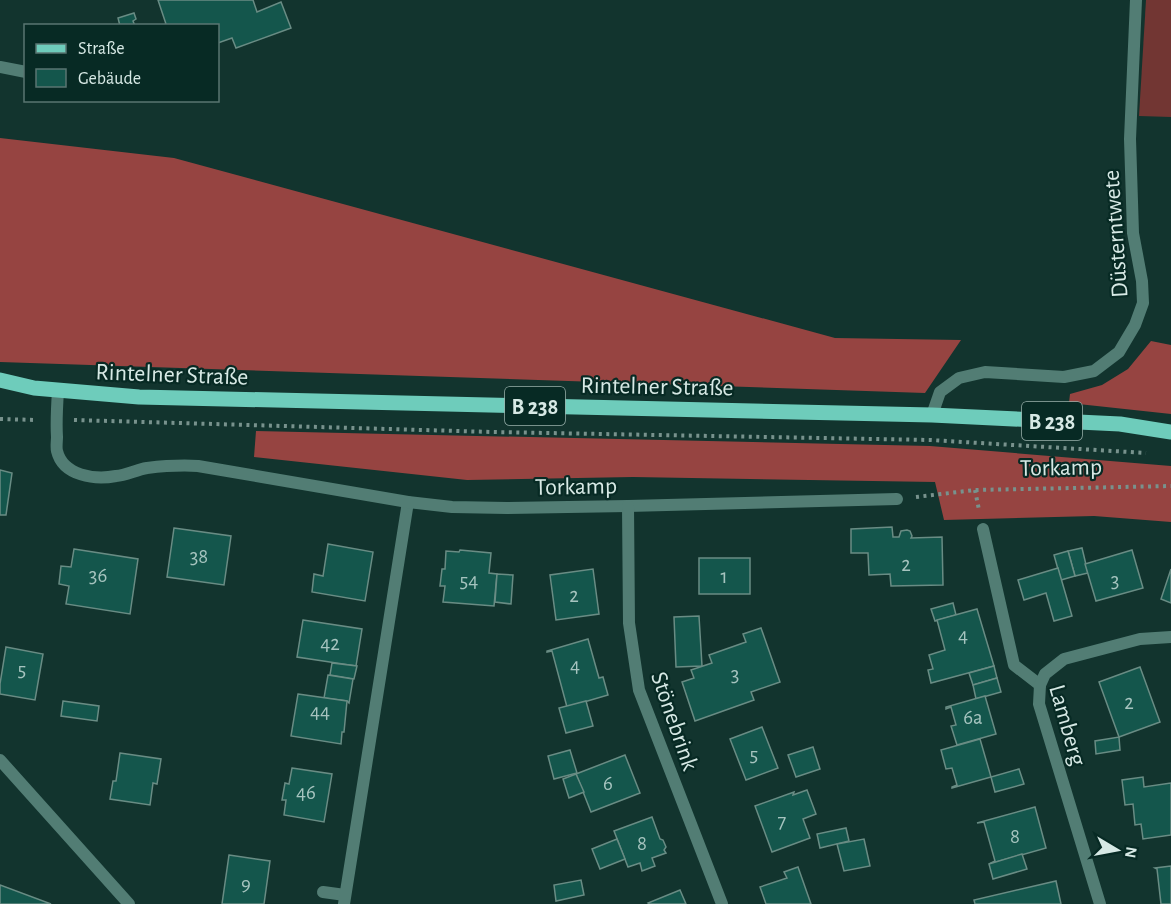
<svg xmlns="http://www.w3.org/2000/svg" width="1171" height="904" font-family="'Alegreya Sans',sans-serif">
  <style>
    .green { fill: #723633 }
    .forest { fill: #964441 }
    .building { fill: #14564c; stroke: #698c84; stroke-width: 1.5 }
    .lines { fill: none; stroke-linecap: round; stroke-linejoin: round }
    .path { stroke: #78928d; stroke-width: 4; stroke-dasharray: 3 4.5; stroke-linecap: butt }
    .lane { stroke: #527d74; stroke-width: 12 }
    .street { stroke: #527d74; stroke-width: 12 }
    .primary { stroke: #6eccbb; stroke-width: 15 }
    .labels { text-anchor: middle; stroke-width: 4.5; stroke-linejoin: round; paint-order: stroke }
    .number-label { font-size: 21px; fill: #a6c4bf }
    .shield { fill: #072a24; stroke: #99b0ab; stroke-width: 1.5 }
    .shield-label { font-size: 22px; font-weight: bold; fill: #d7e9e5 }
    .street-label { font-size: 24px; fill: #d7e9e5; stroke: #072a24 }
  </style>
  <rect width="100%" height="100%" fill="#12342e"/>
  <polygon class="green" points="1146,0 1171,0 1171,117 1139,116"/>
  <g class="forest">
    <polygon points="0,138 174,158 835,338 961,340 925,393 0,362"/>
    <polygon points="1151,341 1171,345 1171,414 1069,403 1070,394 1102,385 1128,369"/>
    <polygon points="256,431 930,446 1171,466 1171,522 1094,516 944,520 935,482 633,477 467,480 254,457"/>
  </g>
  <g class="building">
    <polygon points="158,0 253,0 257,12 281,2 291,28 236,48 232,38 218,43 218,26 161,26 166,24"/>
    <polygon points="134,13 136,19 133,21 135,26 120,26 118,18"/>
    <polygon points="0,470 12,473 6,515 0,515"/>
    <polygon points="892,527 893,537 899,537 901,531 907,530 910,531 912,536 911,538 942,537 943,585 891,586 890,574 869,575 868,553 851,553 851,529"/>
    <polygon points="174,528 231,536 224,585 167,577"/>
    <polygon points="328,544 373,552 365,601 312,592 314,574 323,576"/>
    <polygon points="1082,548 1088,573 1075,576 1068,551"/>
    <polygon points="74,549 138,559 130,614 66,604 69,586 59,584 61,566 71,567"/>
    <polygon points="460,550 491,553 489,573 497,574 494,606 443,602 445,586 440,586 442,569 445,569 446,551 459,552"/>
    <polygon points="1132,550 1143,588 1096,601 1085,564"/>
    <polygon points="1068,551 1075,576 1061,580 1054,555"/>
    <rect x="699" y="558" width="51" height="36"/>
    <polygon points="1058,568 1072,616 1054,621 1046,593 1024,600 1018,580"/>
    <polygon points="593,569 599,614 556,620 550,575"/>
    <polygon points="1171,569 1171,603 1161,599"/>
    <polygon points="497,574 513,575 511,604 495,602"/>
    <polygon points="953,603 956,615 935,621 931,609"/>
    <polygon points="977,609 994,666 931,683 928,670 933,669 929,655 945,650 937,620"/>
    <polygon points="699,616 702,666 676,667 674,617"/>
    <polygon points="303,620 362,629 356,666 297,657"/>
    <polygon points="761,628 780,682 751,692 754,700 695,721 682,682 694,678 691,670 712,663 709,655 746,642 743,634"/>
    <polygon points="588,639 599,678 603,677 608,695 567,707 552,651 547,652 547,651"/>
    <polygon points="6,647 43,654 35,700 0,694 0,684"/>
    <polygon points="332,663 357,666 354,679 330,675"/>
    <polygon points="994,666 997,678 973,685 969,673"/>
    <polygon points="1140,667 1160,722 1119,737 1099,682"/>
    <polygon points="328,675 353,679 349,703 347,701 324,698"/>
    <polygon points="997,678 1001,692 976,699 973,685"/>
    <polygon points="298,694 347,701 344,732 342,732 341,744 291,736"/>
    <polygon points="985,696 996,734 957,745 951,726 956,725 951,707 946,709 946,707"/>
    <polygon points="63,701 99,706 97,721 61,716"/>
    <polygon points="586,701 593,726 566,733 559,708"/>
    <polygon points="762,727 778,768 746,780 730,739"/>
    <polygon points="1119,737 1120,750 1096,754 1095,741"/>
    <polygon points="980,739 991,777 952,788 952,787 957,785 952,768 946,769 941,750"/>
    <polygon points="813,747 820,769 796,777 788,755"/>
    <polygon points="570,750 577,773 554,779 548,756"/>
    <polygon points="120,753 161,759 157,784 153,783 150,805 110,799 113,781 116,781"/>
    <polygon points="625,755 640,793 591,812 576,774"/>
    <polygon points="292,768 332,774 324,822 284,815 286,800 282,800 285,783 289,784"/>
    <polygon points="1019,769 1024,784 995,792 991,777"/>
    <polygon points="576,774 584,792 569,798 563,779"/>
    <polygon points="1143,777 1144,787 1171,783 1171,835 1143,839 1141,824 1135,825 1133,804 1125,805 1122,780"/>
    <polygon points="807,790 816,814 803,819 810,838 772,852 755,806 794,792 793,795"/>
    <polygon points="1035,807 1046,848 989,864 995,861 984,822 977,823"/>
    <polygon points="652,817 660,839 663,840 666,847 664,850 666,853 652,858 655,866 642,871 640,863 628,867 614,831"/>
    <polygon points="846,828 849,841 820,848 817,834"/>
    <polygon points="617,839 625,859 600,869 592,849"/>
    <polygon points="864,839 870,866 844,871 837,844"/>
    <polygon points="1022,854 1027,869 993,879 989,864"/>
    <polygon points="229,855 270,861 264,904 222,904"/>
    <polygon points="1171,866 1171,904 1161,904 1157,869 1155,868"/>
    <polygon points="798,867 811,904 766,904 760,887 787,878 784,872"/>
    <polygon points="581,880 584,895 556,901 554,885"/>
    <polygon points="1056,881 1061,904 975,904 974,900"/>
    <polygon points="0,885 51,904 0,904"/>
    <polygon points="680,890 686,904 649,904 648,903"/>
  </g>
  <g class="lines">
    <g class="path">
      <polyline points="0,419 37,420"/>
      <polyline points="74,420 493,432 930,440 1146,453"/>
      <polyline points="975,490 979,510"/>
      <polyline points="916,497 975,490 1171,486"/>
    </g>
    <g class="lane">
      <polyline points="0,67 26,72"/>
      <polyline points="932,415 940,392 959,378 985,372 1064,377 1094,371 1119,352 1135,325 1143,303 1142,281 1133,233 1130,139 1136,0"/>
      <polyline points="983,529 1014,665 1040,685"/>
      <polyline points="323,892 345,895"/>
      <polyline points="344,904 408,502"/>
    </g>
    <g class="street">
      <path d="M58,391C57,406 56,422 57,437C57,441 56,447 57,451C63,476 95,480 116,476C126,475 136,470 147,468C164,466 181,465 198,466L408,502L452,507L507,508L628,506L897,499"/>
      <polyline points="628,506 629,623 639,690 722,904"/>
      <polyline points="0,760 129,904"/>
      <polyline points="1100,904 1039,704 1040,685 1045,674 1064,659 1140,639 1171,637"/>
    </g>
    <polyline class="primary" points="0,380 34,388 139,397 932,415 1120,424 1171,432"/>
  </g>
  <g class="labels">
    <g class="number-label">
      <text x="199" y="563">38</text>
      <text x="906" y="571">2</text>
      <text x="98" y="582">36</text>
      <text x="724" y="583">1</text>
      <text x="469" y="587">54</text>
      <text x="1115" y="587">3</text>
      <text x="574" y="602">2</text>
      <text x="963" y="642">4</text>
      <text x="330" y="650">42</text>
      <text x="575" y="672">4</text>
      <text x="22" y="676">5</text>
      <text x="735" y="681">3</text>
      <text x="1129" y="709">2</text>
      <text x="320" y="718">44</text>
      <text x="973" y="724">6a</text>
      <text x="754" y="761">5</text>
      <text x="608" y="790">6</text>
      <text x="306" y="799">46</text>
      <text x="782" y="828">7</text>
      <text x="1015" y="843">8</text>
      <text x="642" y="850">8</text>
      <text x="246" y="890">9</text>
    </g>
    <g class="shield">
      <rect x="505" y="387" width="60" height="38" rx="4.5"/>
      <rect x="1022" y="402" width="60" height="38" rx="4.5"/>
    </g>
    <g class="shield-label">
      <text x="535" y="414">B 238</text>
      <text x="1052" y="429">B 238</text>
    </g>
    <g class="street-label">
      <text transform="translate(1115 234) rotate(-94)" y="8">Düsterntwete</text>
      <text transform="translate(172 374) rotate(2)" y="8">Rintelner Straße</text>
      <text transform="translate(657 386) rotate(1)" y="8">Rintelner Straße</text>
      <text transform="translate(1061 467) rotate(-1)" y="8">Torkamp</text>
      <text transform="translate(576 486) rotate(-1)" y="8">Torkamp</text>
      <text transform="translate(675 721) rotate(71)" y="8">Stönebrink</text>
      <text transform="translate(1068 725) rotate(74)" y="8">Lamberg</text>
    </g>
  </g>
  <rect x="24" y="24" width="195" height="78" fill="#072a24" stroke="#5a7671" stroke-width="1.5"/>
  <rect x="36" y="44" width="30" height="9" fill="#6eccbb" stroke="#5a7671" stroke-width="1.5"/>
  <text x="78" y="54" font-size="18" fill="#d7e9e5">Straße</text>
  <rect x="36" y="69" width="30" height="18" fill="#14564c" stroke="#5a7671" stroke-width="1.5"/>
  <text x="78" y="84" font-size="18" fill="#d7e9e5">Gebäude</text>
  <g transform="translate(1117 850) rotate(100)" stroke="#072a24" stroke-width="4.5" paint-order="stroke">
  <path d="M0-4.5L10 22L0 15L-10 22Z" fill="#d7e9e5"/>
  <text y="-9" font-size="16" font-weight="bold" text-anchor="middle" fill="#d7e9e5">N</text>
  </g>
</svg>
